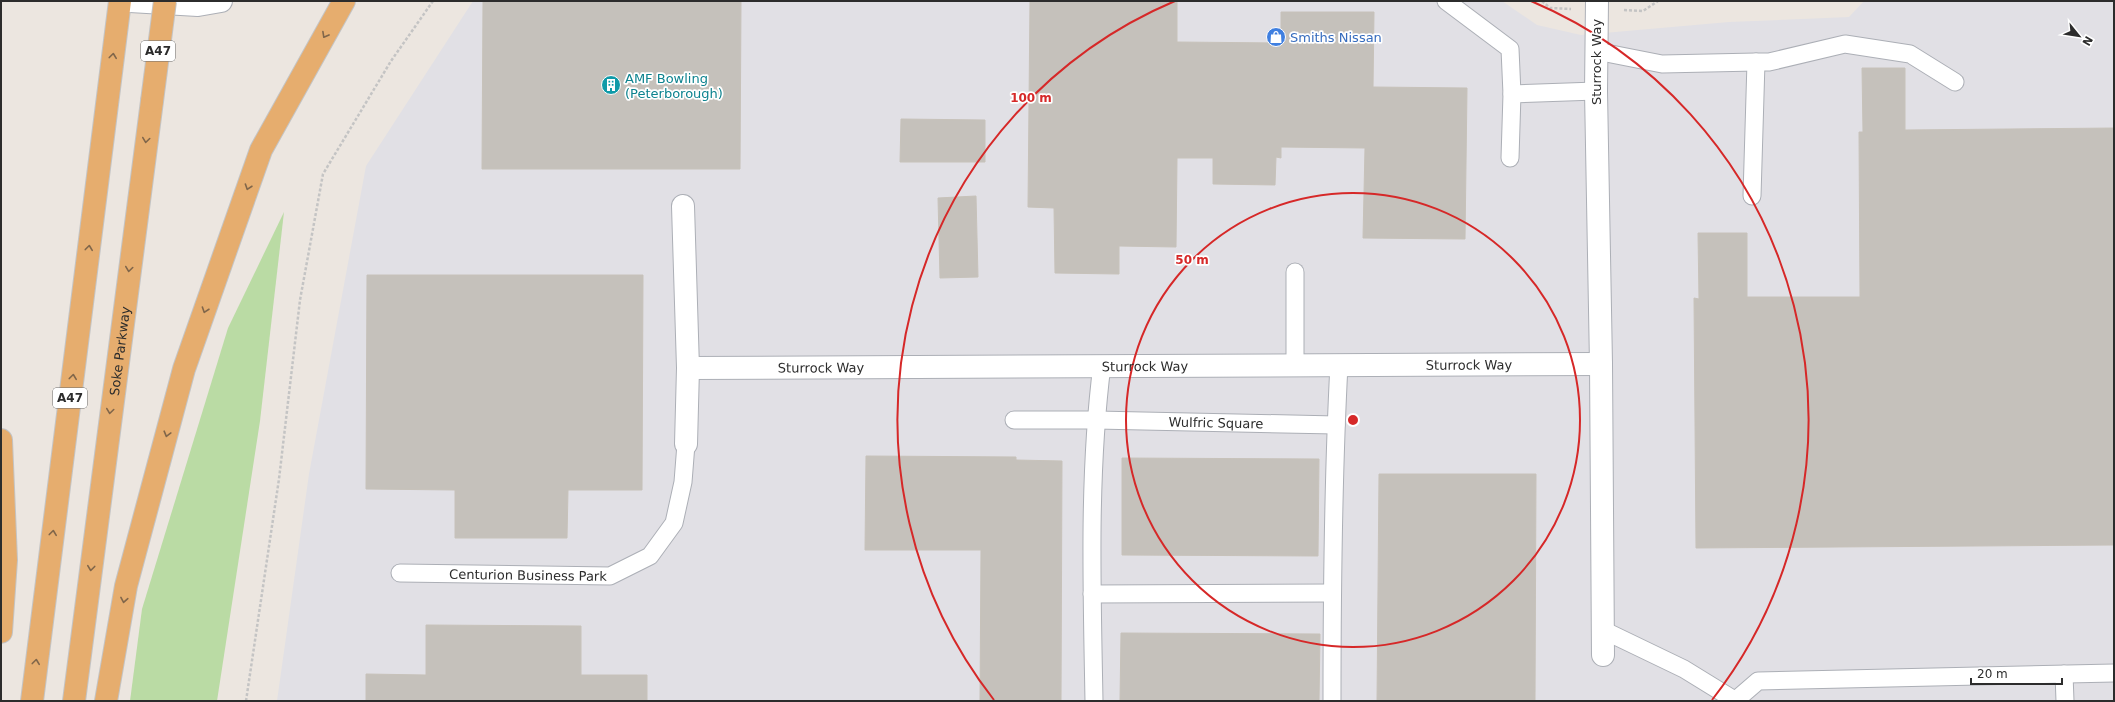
<svg xmlns="http://www.w3.org/2000/svg" width="2115" height="702" font-family="'DejaVu Sans',sans-serif">
  <style>
    .industrial { fill: #e1e0e5 }
    .green { fill: #badba4 }
    .building { fill: #c5c1bb; stroke: #c7c2ba }
    .lines { fill: none; stroke-linecap: round; stroke-linejoin: round }
    .service-casing { stroke: #acafb6; stroke-width: 19 }
    .minor-casing { stroke: #acafb6; stroke-width: 24 }
    .tertiary-casing { stroke: #acafb6; stroke-width: 24 }
    .trunk-casing { stroke: #c4c4c4; stroke-width: 24 }
    .path { stroke: #c4c4c4; stroke-width: 2.5; stroke-dasharray: 3 2; stroke-linecap: butt }
    .service { stroke: #fff; stroke-width: 17 }
    .minor { stroke: #fff; stroke-width: 22 }
    .tertiary { stroke: #fff; stroke-width: 22 }
    .trunk { stroke: #e6ad6e; stroke-width: 22 }
    .trunk-bridge-casing { stroke: #c4c4c4; stroke-width: 24; stroke-linecap: butt }
    .trunk-bridge { stroke: #e6ad6e; stroke-width: 22 }
    .oneway { stroke: #80664a }
    .ring { fill: none; stroke: #d62828; stroke-width: 2 }
    .labels { text-anchor: middle; stroke-width: 3.5; stroke-linejoin: round; paint-order: stroke }
    .shield { fill: #fff; stroke: #6b6b6b; stroke-width: 1 }
    .shield-label { font-size: 12px; font-weight: bold; fill: #2c2c2c }
    .shop-label { font-size: 13px; fill: #366cbe; stroke: #fff; text-anchor: start }
    .street-label { font-size: 13px; fill: #2c2c2c; stroke: #fff }
    .culture-label { font-size: 13px; fill: #0d838f; stroke: #fff; text-anchor: start }
    .centre { fill: #d62828; stroke: #fff; stroke-width: 2 }
    .ring-label { font-size: 12px; text-anchor: middle; font-weight: bold; fill: #d62828; stroke: #fff; stroke-width: 3.5; stroke-linejoin: round; paint-order: stroke }
  </style>
  <rect width="100%" height="100%" fill="#ece6e0"/>
  <polygon class="industrial" points="473,1 1502,1 1537,25 1581,35 1729,22 1849,17 1864,1 2114,1 2114,701 277,701 309,474 366,166"/>
  <polygon class="green" points="284,212 260,421 217,701 130,701 142,609 228,328"/>
  <g class="building">
    <polygon points="483,1 741,1 740,169 482,169"/>
    <polygon points="1030,1 1177,1 1177,42 1281,43 1281,12 1374,12 1373,87 1467,88 1465,239 1363,238 1365,148 1281,147 1281,158 1276,157 1275,185 1213,184 1213,158 1177,158 1176,247 1119,246 1119,274 1055,273 1054,208 1028,207"/>
    <polygon points="1862,68 1905,68 1905,130 2114,128 2114,545 1696,548 1694,298 1699,299 1698,233 1747,233 1747,297 1860,297 1859,132 1863,132"/>
    <polygon points="901,119 985,120 985,162 900,162"/>
    <polygon points="976,196 978,277 940,278 938,198"/>
    <polygon points="367,275 643,275 642,490 568,490 567,538 455,538 455,490 366,489"/>
    <polygon points="866,456 1016,457 1016,460 1062,461 1061,701 980,701 981,550 865,550"/>
    <polygon points="1122,458 1319,459 1318,556 1122,555"/>
    <polygon points="1379,474 1536,474 1535,701 1377,701"/>
    <polygon points="426,625 581,626 581,675 647,675 647,701 366,701 366,674 426,675"/>
    <polygon points="1121,633 1320,634 1319,701 1120,701"/>
  </g>
  <g class="lines">
    <defs>
      <g id="service">
        <polyline points="1446,1 1510,49 1512,94"/>
        <polyline points="1596,51 1662,64 1756,62 1769,62 1845,44 1910,54 1955,82"/>
        <polyline points="1510,158 1512,94 1596,91"/>
        <polyline points="1752,196 1756,62"/>
        <polyline points="1295,364 1295,272"/>
        <path id="s1" d="M1014,420H1096L1336,425"/>
        <path id="s2" d="M400,573L610,576L650,556L674,523L683,482L686,444"/>
        <polyline points="1092,594 1332,593"/>
        <polyline points="1603,630 1684,669 1736,701"/>
        <polyline points="2064,674 2065,701"/>
        <polyline points="1736,700 1758,681 2114,673"/>
        <path d="M1094,701C1092,589 1088,476 1102,365"/>
        <path d="M1332,701C1332,589 1333,477 1339,365"/>
      </g>
      <g id="minor">
        <polyline points="1597,1 1596,91 1601,364 1603,655"/>
        <polyline points="683,206 688,368 686,444"/>
        <path id="s3" d="M688,368L1601,364"/>
      </g>
      <polyline id="tertiary" points="130,1 198,5 221,1"/>
      <g id="trunk">
        <polyline points="1,440 6,560 1,632"/>
        <polyline points="32,701 120,1"/>
        <path id="s4" d="M74,701L152,101"/>
        <polyline points="106,701 126,586 184,369 261,150 344,1"/>
      </g>
    </defs>
    <use href="#service" class="service-casing"/>
    <use href="#minor" class="minor-casing"/>
    <use href="#tertiary" class="tertiary-casing"/>
    <use href="#trunk" class="trunk-casing"/>
    <g class="path">
      <polyline points="1542,1 1550,8 1571,9"/>
      <polyline points="1624,10 1643,11 1658,1"/>
      <polyline points="246,701 279,479 300,300 323,174 391,61 433,1"/>
    </g>
    <use href="#service" class="service"/>
    <use href="#minor" class="minor"/>
    <use href="#tertiary" class="tertiary"/>
    <use href="#trunk" class="trunk"/>
    <defs>
      <polyline id="trunk-bridge" points="152,101 165,1"/>
    </defs>
    <use href="#trunk-bridge" class="trunk-bridge-casing"/>
    <use href="#trunk-bridge" class="trunk-bridge"/>
  </g>
  <defs><path id="oneway-chevron" d="M-2-3.5L2.5 0L-2 3.5" fill="none" stroke-width="1.6" stroke-linecap="round" stroke-linejoin="round"/></defs>
  <g class="oneway">
    <use href="#oneway-chevron" transform="translate(325 35) rotate(119)"/>
    <use href="#oneway-chevron" transform="translate(113 56) rotate(-83)"/>
    <use href="#oneway-chevron" transform="translate(146 140) rotate(98)"/>
    <use href="#oneway-chevron" transform="translate(248 187) rotate(109)"/>
    <use href="#oneway-chevron" transform="translate(89 248) rotate(-83)"/>
    <use href="#oneway-chevron" transform="translate(129 269) rotate(98)"/>
    <use href="#oneway-chevron" transform="translate(205 310) rotate(109)"/>
    <use href="#oneway-chevron" transform="translate(73 377) rotate(-83)"/>
    <use href="#oneway-chevron" transform="translate(110 411) rotate(98)"/>
    <use href="#oneway-chevron" transform="translate(167 434) rotate(105)"/>
    <use href="#oneway-chevron" transform="translate(53 533) rotate(-83)"/>
    <use href="#oneway-chevron" transform="translate(91 568) rotate(97)"/>
    <use href="#oneway-chevron" transform="translate(124 600) rotate(100)"/>
    <use href="#oneway-chevron" transform="translate(36 662) rotate(-83)"/>
  </g>
  <g class="ring">
    <circle cx="1353" cy="420" r="227"/>
    <path d="M994 700A455 455 0 0 1 1175 1M1531 1A455 455 0 0 1 1712 700"/>
  </g>
  <defs>
    <symbol id="shop-disc" viewBox="-11 -11 22 22"><circle r="9.5" fill="#3f7fe0" stroke="#fff"/><path d="M-5-2.5h2.3a2.7 3.5 0 0 1 5.4 0H5L5.5 6h-11ZM-1.5-2.5h3a1.5 2.3 0 0 0-3 0Z" fill="#fff"/></symbol>
    <symbol id="building-disc" viewBox="-11 -11 22 22"><circle r="9.5" fill="#0f9aa8" stroke="#fff"/><path d="M-4-6H4V6H1V3H-1V6H-4ZM-2.5-4.3h1.7v1.8h-1.7ZM.8-4.3h1.7v1.8H.8ZM-2.5-1h1.7V.8h-1.7ZM.8-1h1.7V.8H.8Z" fill="#fff"/></symbol>
  </defs>
  <g fill-rule="evenodd">
    <use href="#shop-disc" x="1265" y="26" width="22" height="22"/>
    <use href="#building-disc" x="600" y="74" width="22" height="22"/>
  </g>
  <g class="labels">
    <g class="shield">
      <rect x="141" y="41" width="34" height="20" rx="3"/>
      <rect x="53" y="388" width="34" height="20" rx="3"/>
    </g>
    <g class="shield-label">
      <text x="158" y="55">A47</text>
      <text x="70" y="402">A47</text>
    </g>
    <g class="shop-label">
      <text x="1290" y="42">Smiths Nissan</text>
    </g>
    <g class="street-label">
      <text transform="translate(1596 62) rotate(-90)" y="5">Sturrock Way</text>
      <text dy="5" stroke="none"><textPath href="#s4" startOffset="353">Soke Parkway</textPath></text>
      <text dy="5" stroke="none"><textPath href="#s3" startOffset="781">Sturrock Way</textPath></text>
      <text dy="5" stroke="none"><textPath href="#s3" startOffset="457">Sturrock Way</textPath></text>
      <text dy="5" stroke="none"><textPath href="#s3" startOffset="133">Sturrock Way</textPath></text>
      <text dy="5" stroke="none"><textPath href="#s1" startOffset="202">Wulfric Square</textPath></text>
      <text dy="5" stroke="none"><textPath href="#s2" startOffset="128">Centurion Business Park</textPath></text>
    </g>
    <g class="culture-label">
      <text x="625" y="83">AMF Bowling<tspan x="625" dy="15">(Peterborough)</tspan></text>
    </g>
  </g>
  <circle cx="1353" cy="420" r="6" class="centre"/>
  <g class="ring-label">
    <text x="1031" y="102">100 m</text>
    <text x="1192" y="264">50 m</text>
  </g>
  <rect width="2115" height="702" fill="none" stroke="#2c2c2c" stroke-width="4"/>
  <g transform="translate(2079 36) rotate(120)" stroke="#ffffff" stroke-width="3" paint-order="stroke">
  <path d="M0-3L7 15L0 10L-7 15Z" fill="#2c2c2c"/>
  <text y="-6" font-size="11" font-weight="bold" text-anchor="middle" fill="#2c2c2c">N</text>
  </g>
  <path d="M1971 678v6h91v-6" fill="none" stroke="#2c2c2c" stroke-width="2"/>
  <text x="1977" y="678" font-size="12" fill="#2c2c2c" stroke="#ffffff" stroke-width="3" paint-order="stroke">20 m</text>
</svg>
